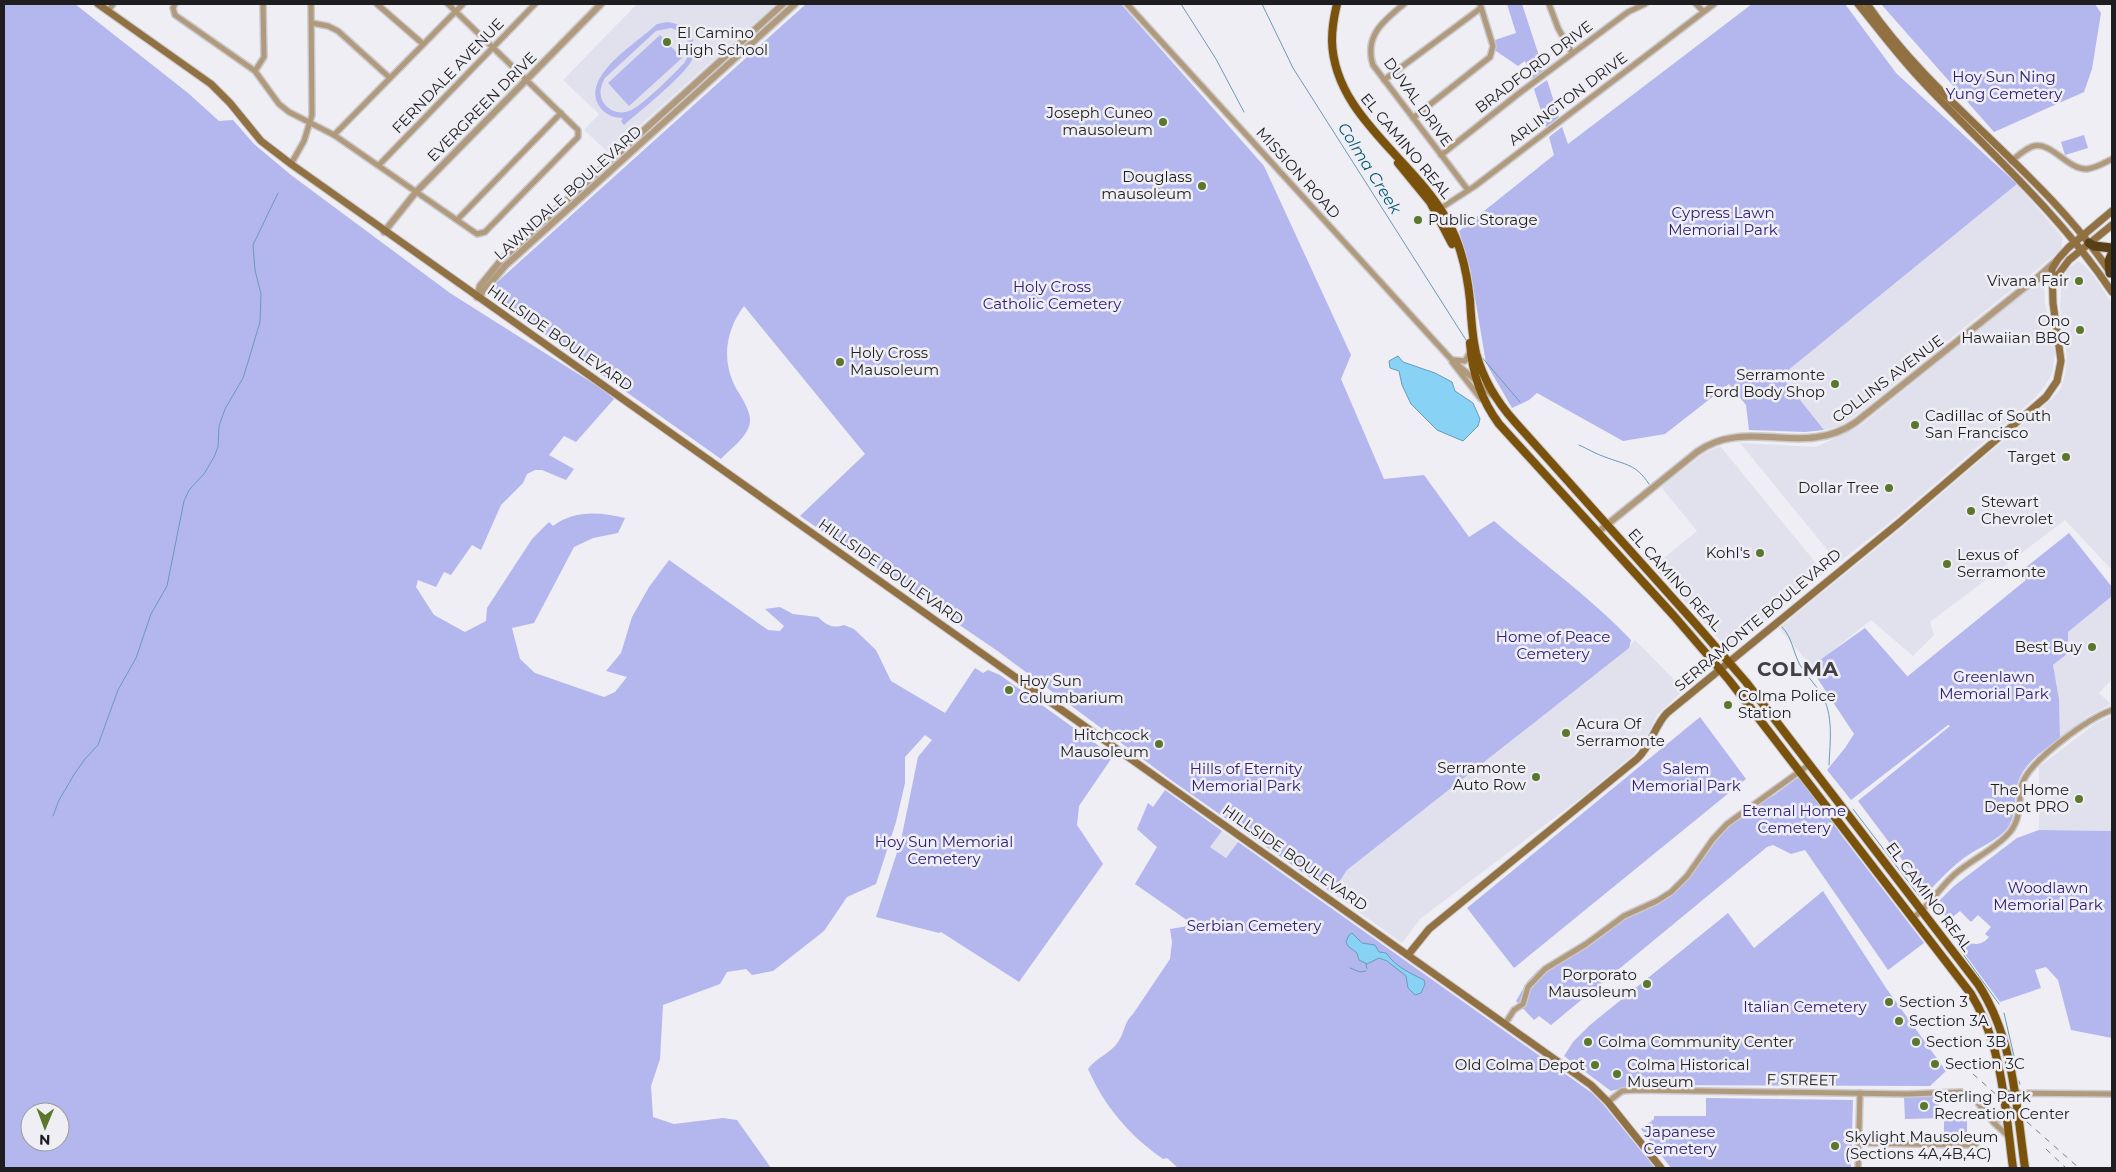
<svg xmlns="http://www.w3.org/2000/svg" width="2116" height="1172" font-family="Montserrat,sans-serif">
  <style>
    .built { fill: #e1e1ee }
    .green { fill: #b4b6ee; fill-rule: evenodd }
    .water { fill: #88d2f5; stroke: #689cb5 }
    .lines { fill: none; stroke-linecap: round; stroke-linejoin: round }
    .stream { stroke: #689cb5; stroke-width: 1 }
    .minor-casing { stroke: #c9c9ce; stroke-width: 8 }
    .tertiary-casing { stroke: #c9c9ce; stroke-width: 9 }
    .secondary-casing { stroke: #c9c9ce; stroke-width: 9 }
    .primary-casing { stroke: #c9c9ce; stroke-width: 10 }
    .motorway-casing { stroke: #c9c9ce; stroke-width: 11 }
    .minor { stroke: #b09a7b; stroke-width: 5 }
    .tertiary { stroke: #b09a7b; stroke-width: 6 }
    .secondary { stroke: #917042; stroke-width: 7 }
    .primary { stroke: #7a520c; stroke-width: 8 }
    .motorway { stroke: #593f16; stroke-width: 9 }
    .rail { stroke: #7c7c80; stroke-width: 1; stroke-dasharray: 6 6; stroke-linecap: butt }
    .poi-dot { fill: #5a772c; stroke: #eeeef4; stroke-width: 2 }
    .labels { text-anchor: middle; stroke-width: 5; stroke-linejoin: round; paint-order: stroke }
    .poi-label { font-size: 15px; fill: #1e1e20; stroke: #eeeef4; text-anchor: start }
    .street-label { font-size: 15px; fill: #1e1e20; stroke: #eeeef4 }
    .park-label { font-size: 15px; fill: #2f2078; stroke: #eeeef4 }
    .water-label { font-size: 16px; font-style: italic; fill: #035875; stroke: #eeeef4 }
    .district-label { font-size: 20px; font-weight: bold; letter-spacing: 1px; fill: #404045; stroke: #eeeef4 }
  </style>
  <rect width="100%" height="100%" fill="#eeeef4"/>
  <g class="built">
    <polygon points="637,4 776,4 609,153 584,130 599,114 563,80"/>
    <polygon points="2017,184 2063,238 2061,250 1853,417 1839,426 1824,430 1781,376"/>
    <polygon points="2078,261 2085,266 2092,274 2112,303 2112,570 2065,520 1930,622 1934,635 1913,656 1871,620 1812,667 1779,628 1904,526 2051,400 2061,388 2065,375 2067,359 2060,308 2061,288 2068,269"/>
    <polygon points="2039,283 2044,286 2045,303 2055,353 2052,374 2045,386 2035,398 1894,519 1838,563 1740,443 1816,447 1860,426 2035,284"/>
    <polygon points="1720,446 1824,573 1733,648 1729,650 1653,567 1697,531 1661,487 1702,455"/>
    <polygon points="2112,596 2112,679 2099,693 2111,704 2088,716 2060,738 2059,699 2053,665 2068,653 2068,632"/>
    <polygon points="1635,640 1684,690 1657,715 1647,736 1633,755 1586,794 1420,919 1402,943 1332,893 1347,870 1586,682 1628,648"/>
    <polygon points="2112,716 2112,831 2039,830 2039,767 2096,723"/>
    <polygon points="1222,831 1238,842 1226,858 1210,847"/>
  </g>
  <g class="green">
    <path d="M4,4H75L188,93L219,121L233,120L254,144L291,175L450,293L602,389L614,399L576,442L564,436L549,455L574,469L566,480L542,470H535L527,474L523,483L501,505L481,550L472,545L451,575L444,572L436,587L418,580L416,587L434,615L465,632L486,621L487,608L532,539L549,522L553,526C575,510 599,512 625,518L618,533L593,538L574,547L534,623L512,628L520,659L535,673L604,697L615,692L627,677L606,671L621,653L632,617L649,587L669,560L768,630L780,631L784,626L765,609L780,607L793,614L818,617C826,625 833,629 844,625L854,629L876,650L891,681L945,713L975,668L983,673L988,670L1000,675L1113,756L1079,806L1077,825L1103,864L1019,982L941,932L939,933L876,917L901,840L918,757L932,740L925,735L905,757V783L896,822L876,884L847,897L824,931L773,971L752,975L746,969L727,972L720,984L663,1005L660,1059L651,1086L653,1117L674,1124L723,1118L737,1120L771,1168H4ZM30,1112H60V1142H30Z"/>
    <path d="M806,4H1121L1264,166L1351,355L1341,379L1384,479L1424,475L1469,537L1494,521C1539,561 1589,596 1631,640L1629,648L1347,870L1332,893L1171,780L999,652L800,516L865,454L744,306C725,331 721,362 737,390C742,398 751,412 750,422C748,437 730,449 721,459L492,297L496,283Z"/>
    <polygon points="1507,4 1522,4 1545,74 1533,82 1525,61 1518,66 1493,49 1492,41 1516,33"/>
    <polygon points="1752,4 1845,4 1896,73 2017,184 1781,376 1824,430 1805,432 1749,430 1746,405 1729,384 1665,434 1623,441 1537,393 1529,400 1512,408 1486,363 1470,268 1459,231 1554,155 1549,137 1562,127 1568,144"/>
    <polygon points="1881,4 2095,4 2101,13 2092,69 2084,92 1994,132"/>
    <path d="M667,22C676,23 685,26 690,34C695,42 696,52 692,60C685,75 639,112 624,125L621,121L623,118C613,118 603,114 598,104C584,76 632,46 650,30L657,24ZM671,28C687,32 693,48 685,62C675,73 641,107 629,111C618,115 607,110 602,100C599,92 601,85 605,78L656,31Z"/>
    <polygon points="660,35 682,58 629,106 608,83"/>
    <polygon points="1547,80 1559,117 1546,127 1534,89"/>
    <polygon points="2084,135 2088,148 2065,155 2061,142"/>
    <path d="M2069,533L2112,587V596L2068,632V653L2053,665L2059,699L2060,738C2044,750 2025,762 2018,782C2013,798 2018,815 2006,830C1995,842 1977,848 1964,858C1952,867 1941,878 1931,889H1924L1858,801L1950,726L1948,725L1851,800L1827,770L1845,748L1854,734L1810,667L1865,628L1908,677V676L2026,580L2020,572Z"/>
    <polygon points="1700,717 1746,779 1514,968 1467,908"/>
    <polygon points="1800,776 1842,836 1924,943 1888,970 1805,850 1791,854 1773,845 1767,847 1551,1025 1539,1016 1534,1020 1516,1001 1527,982 1538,970 1578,947 1614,919 1647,905 1674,889 1719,832 1761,800 1773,796"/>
    <path d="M1165,790L1222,831L1210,847L1226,858L1238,842L1592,1093L1603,1104L1655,1168H1178L1167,1158L1163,1159C1130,1136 1104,1106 1088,1069C1097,1057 1111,1053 1118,1042C1125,1032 1124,1022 1133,1014L1170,959L1172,942L1170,929L1194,925L1135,884L1157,847L1137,829L1148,803L1153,807Z"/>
    <path d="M2039,830L2112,831V1038L2071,1030L2058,980L2046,967L2035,970L2041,988L2000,1002L1959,946L1964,941C1975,945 1981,946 1989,937L1985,934L1991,927L1978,915L1971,922L1960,911L1949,920L1935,905L1954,886L2017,838Z"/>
    <polygon points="1823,891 1886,988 1946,1071 1930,1086 1634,1085 1611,1091 1564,1056 1573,1042 1590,1025 1728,913 1754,948"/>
    <polygon points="1904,1097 1938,1097 1940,1115 1967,1115 1967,1141 1944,1141 1944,1118 1905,1119"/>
    <polygon points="1706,1098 1853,1100 1851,1168 1671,1168 1641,1129 1654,1119 1654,1116 1706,1116"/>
  </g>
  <g class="water">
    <polygon points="1398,356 1403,362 1435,373 1452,382 1455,391 1473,403 1480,419 1478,426 1463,441 1437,430 1411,404 1402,385 1399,371 1390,368 1389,361"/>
    <path d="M1352,933L1362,943L1375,945L1379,952L1386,953C1396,967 1410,973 1424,980L1425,984L1421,993L1415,995L1408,988L1406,976L1387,961L1379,958L1367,964L1359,960L1357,953L1348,946L1346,942L1349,935Z"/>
  </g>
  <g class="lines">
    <g class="stream">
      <polyline points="1181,4 1216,59 1244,112"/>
      <polyline points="1262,4 1293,68 1466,340"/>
      <polyline points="1480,355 1520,402"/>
      <path d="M1579,445C1588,449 1596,454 1605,457C1626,465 1636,464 1649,484"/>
      <path d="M1782,627C1792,637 1793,652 1800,665C1806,675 1814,683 1821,693C1834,715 1830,741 1829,765"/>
      <polyline points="1853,809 1920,897"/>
      <polyline points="53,816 59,800 75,773 85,759 98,745 118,690 136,658 151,614 167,586 184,501 189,490 204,474 214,457 218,447 219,426 225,409 243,378 248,362 260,322 261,294 255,270 253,245 278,193"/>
      <polyline points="1958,947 1999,1004"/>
      <polyline points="1366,964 1367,969"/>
      <polyline points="1350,968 1360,972 1366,971"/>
      <polyline points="2004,1013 2017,1069"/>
      <polyline points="2019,1081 2020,1084"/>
    </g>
    <defs>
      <g id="minor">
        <polyline points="175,4 173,8 175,15 255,71 279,104 289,112 334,135 477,234 485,232 578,137 578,130 448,4"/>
        <polyline points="377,4 423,44"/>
        <polyline points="1127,4 1450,358 1492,395"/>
        <path d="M1404,4C1383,21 1364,36 1373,65L1468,190"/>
        <polyline points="1549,4 1558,28 1572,53"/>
        <polyline points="1696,4 1703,11"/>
        <polyline points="108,11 113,4"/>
        <polyline points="312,23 328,26 338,31 390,78"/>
        <polyline points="255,71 264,57 263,4"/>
        <polyline points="1384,80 1481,8"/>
        <polyline points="1413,118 1490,57 1493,46 1480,4"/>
        <polyline points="334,135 463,4"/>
        <polyline points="1441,155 1522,91 1628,12 1645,4"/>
        <path d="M2011,161C2018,156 2026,148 2034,146C2052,142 2068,170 2087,169C2096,168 2104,163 2112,159"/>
        <polyline points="291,164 304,141 312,115 311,4"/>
        <polyline points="379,165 535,4"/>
        <polyline points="1438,210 1475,186 1714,4"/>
        <polyline points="457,220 561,113"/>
        <polyline points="1454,360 1465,361 1470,352"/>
        <polyline points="1452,362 1481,399"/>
        <path d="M1913,918C1930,905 1940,887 1955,874C1972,859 1996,849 2010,832C2022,817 2018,801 2022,784C2030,760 2089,718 2112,710"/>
        <polyline points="1505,1024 1514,1010 1523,1004 1528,987 1545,969 1586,944 1624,916 1657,901 1671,892 1687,876 1713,839 1727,824 1810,764"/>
        <polyline points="2003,1093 2112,1094"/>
        <polyline points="1608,1102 1622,1091 1636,1090 1907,1094 1961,1092 1970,1095 1978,1103 1993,1122 2009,1137"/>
        <polyline points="1991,1118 1999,1119 2005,1111"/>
        <polyline points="1858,1143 1967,1145 1976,1144"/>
        <polyline points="1858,1168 1860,1093"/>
      </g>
      <g id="tertiary">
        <polyline points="384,232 416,192 601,4"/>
        <polyline points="2037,278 2056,261"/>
        <polyline points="477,297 482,293 505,266 795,4"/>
        <polyline points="477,297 480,286 502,259 783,4"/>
        <path d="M1598,532L1697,452C1747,416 1804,459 1856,422L2034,280L2042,278L2054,280"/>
      </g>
      <g id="secondary">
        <polyline points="98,4 211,84 230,103 261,141 291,164 1591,1085 1608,1102 1661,1168"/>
        <path d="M1858,4C1880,31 1900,58 1924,83C1989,152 2059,213 2112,292"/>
        <path d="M1867,4C1936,104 2042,171 2110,272"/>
        <polyline points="2054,280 2069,260 2112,225"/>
        <path d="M1408,955L1429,929L1637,759C1652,745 1654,726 1667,713L1900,522L2046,397L2057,381L2061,361L2053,303L2052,269L2058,259L2068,248L2112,211"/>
      </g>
      <g id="primary">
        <path d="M1337,4C1334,16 1332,29 1332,41C1334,116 1414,159 1447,220C1461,244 1467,272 1470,300C1471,317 1472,336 1476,353C1483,379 1497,402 1515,422L1694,622L1746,682L1978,984C2014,1039 2016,1105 2025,1168"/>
        <polyline points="1398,163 1430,202 1452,244"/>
        <path d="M1470,343C1472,372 1482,401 1499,424L1674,616L1729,680L1971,994C2003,1046 2005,1109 2013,1168"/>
      </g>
      <g id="motorway">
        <polyline points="2089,243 2094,246 2112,248"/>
        <polyline points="2110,273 2109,261 2112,254"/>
      </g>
    </defs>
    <use href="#minor" class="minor-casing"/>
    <use href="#tertiary" class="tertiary-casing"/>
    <use href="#secondary" class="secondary-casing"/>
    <use href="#primary" class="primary-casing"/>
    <use href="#motorway" class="motorway-casing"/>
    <use href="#minor" class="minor"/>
    <use href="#tertiary" class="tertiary"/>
    <use href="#secondary" class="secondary"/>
    <use href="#primary" class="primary"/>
    <use href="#motorway" class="motorway"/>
    <g class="rail">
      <polyline points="1964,1066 2079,1168"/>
      <polyline points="2046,1149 2066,1168"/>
    </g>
  </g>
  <g class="poi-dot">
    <circle cx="667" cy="42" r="5"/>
    <circle cx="1163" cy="122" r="5"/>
    <circle cx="1202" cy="186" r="5"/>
    <circle cx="1418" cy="220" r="5"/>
    <circle cx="2079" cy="281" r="5"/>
    <circle cx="2080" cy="330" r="5"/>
    <circle cx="840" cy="362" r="5"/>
    <circle cx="1835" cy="384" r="5"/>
    <circle cx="1915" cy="425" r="5"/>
    <circle cx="2066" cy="457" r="5"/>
    <circle cx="1889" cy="488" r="5"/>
    <circle cx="1971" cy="511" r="5"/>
    <circle cx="1760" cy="553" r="5"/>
    <circle cx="1947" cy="564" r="5"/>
    <circle cx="2092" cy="647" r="5"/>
    <circle cx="1009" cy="690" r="5"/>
    <circle cx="1728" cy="705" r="5"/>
    <circle cx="1566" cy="733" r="5"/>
    <circle cx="1159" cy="744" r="5"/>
    <circle cx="1536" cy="777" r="5"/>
    <circle cx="2079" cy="799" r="5"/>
    <circle cx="1647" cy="984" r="5"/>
    <circle cx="1889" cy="1002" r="5"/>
    <circle cx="1899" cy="1021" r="5"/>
    <circle cx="1588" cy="1042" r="5"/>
    <circle cx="1916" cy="1042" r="5"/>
    <circle cx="1935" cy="1064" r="5"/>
    <circle cx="1595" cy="1065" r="5"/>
    <circle cx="1617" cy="1074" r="5"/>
    <circle cx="1924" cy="1106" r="5"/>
    <circle cx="1835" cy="1146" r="5"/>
  </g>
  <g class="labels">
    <g class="poi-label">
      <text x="677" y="38">El Camino<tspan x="677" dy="17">High School</tspan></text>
      <text x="1153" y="118" text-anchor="end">Joseph Cuneo<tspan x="1153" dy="17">mausoleum</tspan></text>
      <text x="1192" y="182" text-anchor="end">Douglass<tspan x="1192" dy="17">mausoleum</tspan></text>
      <text x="1428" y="225">Public Storage</text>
      <text x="2069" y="286" text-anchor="end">Vivana Fair</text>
      <text x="2070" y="326" text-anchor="end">Ono<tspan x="2070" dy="17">Hawaiian BBQ</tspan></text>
      <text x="850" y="358">Holy Cross<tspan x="850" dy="17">Mausoleum</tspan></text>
      <text x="1825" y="380" text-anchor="end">Serramonte<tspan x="1825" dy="17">Ford Body Shop</tspan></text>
      <text x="1925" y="421">Cadillac of South<tspan x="1925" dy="17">San Francisco</tspan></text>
      <text x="2056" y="462" text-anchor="end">Target</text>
      <text x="1879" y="493" text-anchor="end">Dollar Tree</text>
      <text x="1981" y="507">Stewart<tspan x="1981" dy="17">Chevrolet</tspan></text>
      <text x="1750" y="558" text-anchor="end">Kohl's</text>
      <text x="1957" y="560">Lexus of<tspan x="1957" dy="17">Serramonte</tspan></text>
      <text x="2082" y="652" text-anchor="end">Best Buy</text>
      <text x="1019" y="686">Hoy Sun<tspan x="1019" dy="17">Columbarium</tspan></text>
      <text x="1738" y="701">Colma Police<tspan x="1738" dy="17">Station</tspan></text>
      <text x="1576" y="729">Acura Of<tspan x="1576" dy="17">Serramonte</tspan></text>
      <text x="1149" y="740" text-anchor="end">Hitchcock<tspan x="1149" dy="17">Mausoleum</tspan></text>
      <text x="1526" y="773" text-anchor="end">Serramonte<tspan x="1526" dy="17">Auto Row</tspan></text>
      <text x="2069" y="795" text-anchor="end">The Home<tspan x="2069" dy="17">Depot PRO</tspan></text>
      <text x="1637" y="980" text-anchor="end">Porporato<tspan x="1637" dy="17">Mausoleum</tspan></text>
      <text x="1899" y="1007">Section 3</text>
      <text x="1909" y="1026">Section 3A</text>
      <text x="1598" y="1047">Colma Community Center</text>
      <text x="1926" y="1047">Section 3B</text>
      <text x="1945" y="1069">Section 3C</text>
      <text x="1585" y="1070" text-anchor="end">Old Colma Depot</text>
      <text x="1627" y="1070">Colma Historical<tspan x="1627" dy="17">Museum</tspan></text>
      <text x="1934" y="1102">Sterling Park<tspan x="1934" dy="17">Recreation Center</tspan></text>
      <text x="1845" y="1142">Skylight Mausoleum<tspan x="1845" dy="17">(Sections 4A,4B,4C)</tspan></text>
    </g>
    <g class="street-label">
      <text transform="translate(1534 67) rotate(-37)" y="5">BRADFORD DRIVE</text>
      <text transform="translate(448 76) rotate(-46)" y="5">FERNDALE AVENUE</text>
      <text transform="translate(1568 99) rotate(-37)" y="5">ARLINGTON DRIVE</text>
      <text transform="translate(1418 102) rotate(54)" y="5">DUVAL DRIVE</text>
      <text transform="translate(482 107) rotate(-45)" y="5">EVERGREEN DRIVE</text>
      <text transform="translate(1406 146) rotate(50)" y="5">EL CAMINO REAL</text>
      <text transform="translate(1298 173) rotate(48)" y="5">MISSION ROAD</text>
      <text transform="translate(568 193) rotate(-42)" y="5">LAWNDALE BOULEVARD</text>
      <text transform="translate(560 338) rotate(35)" y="5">HILLSIDE BOULEVARD</text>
      <text transform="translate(1888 379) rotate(-37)" y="5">COLLINS AVENUE</text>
      <text transform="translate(891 572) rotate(35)" y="5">HILLSIDE BOULEVARD</text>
      <text transform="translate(1675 580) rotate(48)" y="5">EL CAMINO REAL</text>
      <text transform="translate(1758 620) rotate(-40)" y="5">SERRAMONTE BOULEVARD</text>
      <text transform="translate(1295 858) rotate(35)" y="5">HILLSIDE BOULEVARD</text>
      <text transform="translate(1929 897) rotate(53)" y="5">EL CAMINO REAL</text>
      <text transform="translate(1802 1080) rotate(1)" y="5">F STREET</text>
    </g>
    <g class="park-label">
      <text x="2004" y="82">Hoy Sun Ning<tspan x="2004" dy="17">Yung Cemetery</tspan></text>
      <text x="1723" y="218">Cypress Lawn<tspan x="1723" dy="17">Memorial Park</tspan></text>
      <text x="1052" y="292">Holy Cross<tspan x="1052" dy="17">Catholic Cemetery</tspan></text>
      <text x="1553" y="642">Home of Peace<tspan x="1553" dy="17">Cemetery</tspan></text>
      <text x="1994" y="682">Greenlawn<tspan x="1994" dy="17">Memorial Park</tspan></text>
      <text x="1246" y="774">Hills of Eternity<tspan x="1246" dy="17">Memorial Park</tspan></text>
      <text x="1686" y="774">Salem<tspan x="1686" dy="17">Memorial Park</tspan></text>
      <text x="1794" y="816">Eternal Home<tspan x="1794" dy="17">Cemetery</tspan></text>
      <text x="944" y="847">Hoy Sun Memorial<tspan x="944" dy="17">Cemetery</tspan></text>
      <text x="2048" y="893">Woodlawn<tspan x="2048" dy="17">Memorial Park</tspan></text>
      <text x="1254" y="931">Serbian Cemetery</text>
      <text x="1805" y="1012">Italian Cemetery</text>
      <text x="1680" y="1137">Japanese<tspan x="1680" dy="17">Cemetery</tspan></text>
    </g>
    <g class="water-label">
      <text transform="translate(1370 168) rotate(58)" y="6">Colma Creek</text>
    </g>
    <g class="district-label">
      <text x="1798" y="676">COLMA</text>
    </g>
  </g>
  <rect width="2116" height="1172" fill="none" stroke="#1e1e20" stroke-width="10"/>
  <g transform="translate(45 1127) rotate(181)"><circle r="24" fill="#eeeef4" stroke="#9b9b9f"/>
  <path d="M0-4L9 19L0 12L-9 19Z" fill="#5a772c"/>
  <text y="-8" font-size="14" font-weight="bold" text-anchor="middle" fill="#1e1e20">N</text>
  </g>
</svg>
